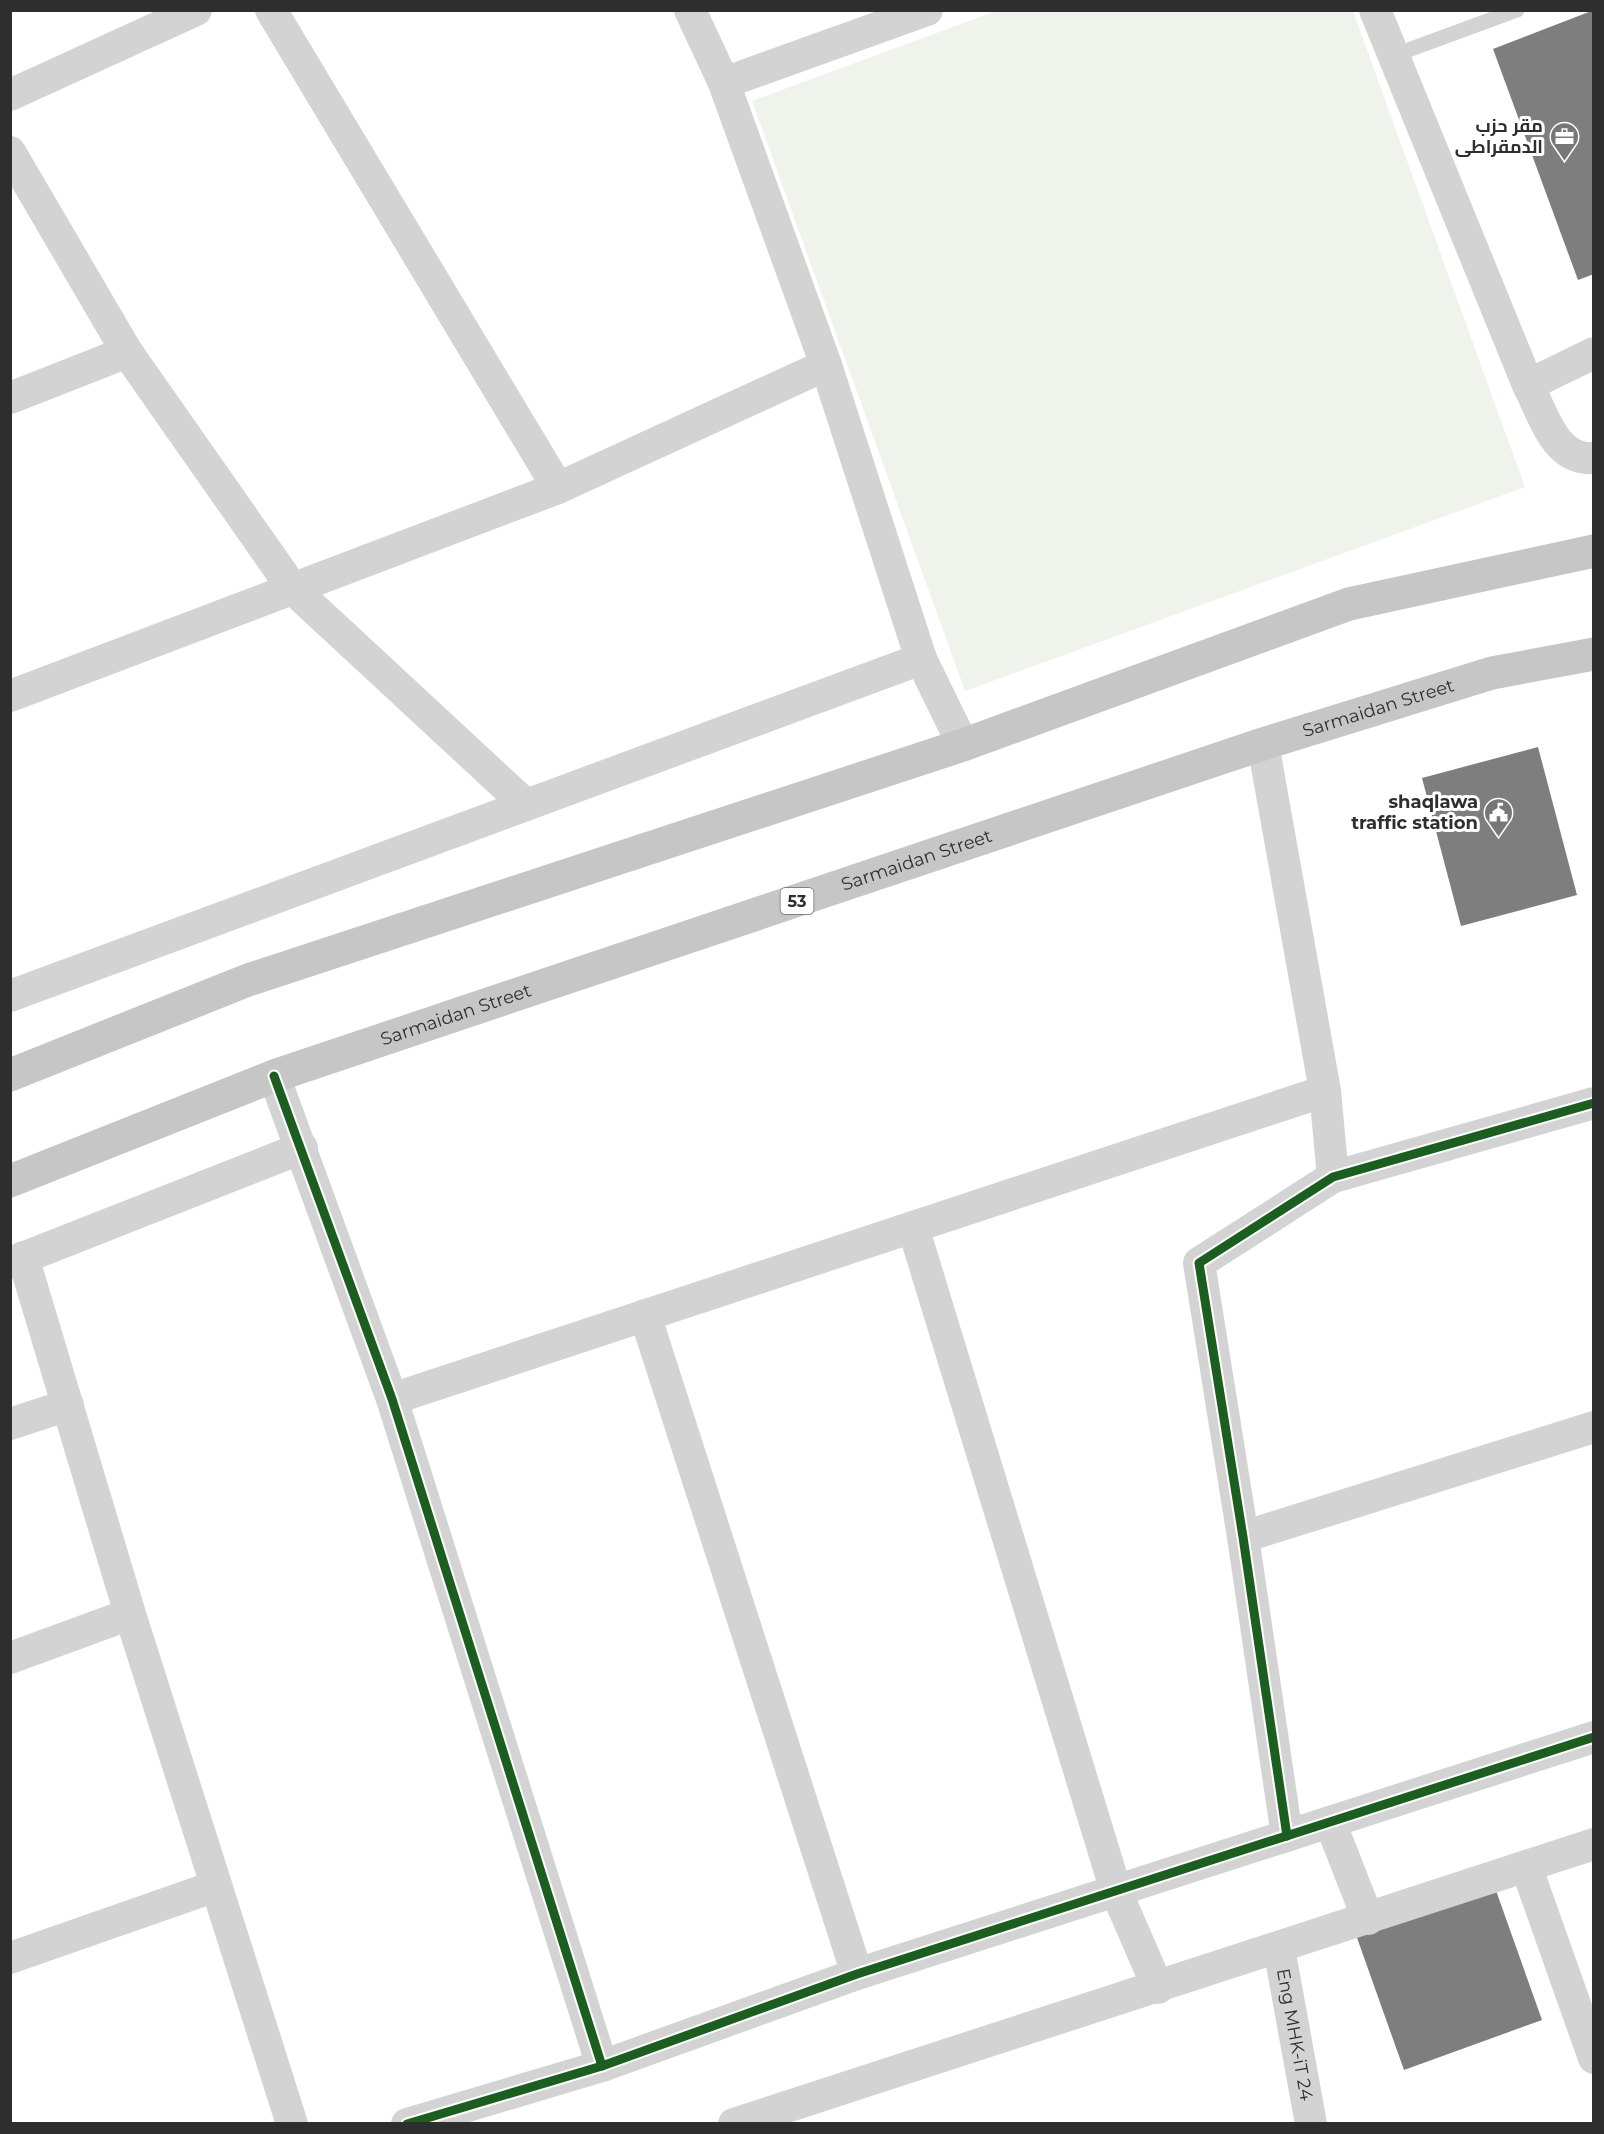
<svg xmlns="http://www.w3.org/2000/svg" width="1604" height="2134" font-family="Montserrat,Cairo,sans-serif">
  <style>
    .green { fill: #f0f3ec }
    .building { fill: #7e7e7e }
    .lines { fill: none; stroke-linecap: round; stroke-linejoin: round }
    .service { stroke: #d3d3d3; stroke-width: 15 }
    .minor { stroke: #d3d3d3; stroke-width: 32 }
    .primary { stroke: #c6c6c6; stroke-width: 33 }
    .cycleway-casing { stroke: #fff; stroke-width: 13 }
    .cycleway { stroke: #1b5e20; stroke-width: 9 }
    .labels { text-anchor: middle; stroke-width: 6; stroke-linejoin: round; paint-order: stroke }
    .shield { fill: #fff; stroke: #6d6d6d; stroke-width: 1.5 }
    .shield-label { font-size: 16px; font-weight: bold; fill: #2e2e2e }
    .poi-label { font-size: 18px; font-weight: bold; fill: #2e2e2e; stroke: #fff; text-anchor: end }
    .street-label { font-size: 18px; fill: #2e2e2e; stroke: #fff }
  </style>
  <rect width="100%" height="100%" fill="#fff"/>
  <polygon class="green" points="999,10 1353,11 1525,487 965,691 752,101"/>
  <g class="building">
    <polygon points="1594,10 1594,274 1578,280 1493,49"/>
    <polygon points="1538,747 1577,895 1461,926 1422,778"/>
    <polygon points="1494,1885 1542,2020 1404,2070 1356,1935"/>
  </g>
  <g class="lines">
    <polyline class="service" points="1392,56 1517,10"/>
    <g class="minor">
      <polyline points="271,10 558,488"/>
      <polyline points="690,10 724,83 826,365 921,659 963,745"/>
      <path d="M1375,10L1528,385C1543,413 1554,461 1594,458"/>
      <polyline points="724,83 927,10"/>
      <polyline points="10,95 196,10"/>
      <polyline points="10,152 127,352 293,589 526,805"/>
      <polyline points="1528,385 1594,353"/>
      <polyline points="10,398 127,352"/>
      <polyline points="10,696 558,488 826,365"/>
      <polyline points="1263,744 1325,1091 1333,1177"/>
      <polyline points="10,996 921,659"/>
      <polyline points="274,1076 392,1399 602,2066"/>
      <polyline points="913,1227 1116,1891 1158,1988"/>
      <polyline points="23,1257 130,1614 292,2124"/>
      <polyline points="10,1263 302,1148"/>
      <polyline points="645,1315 857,1974"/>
      <polyline points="392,1399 1325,1091"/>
      <polyline points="10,1424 68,1405"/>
      <polyline points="1243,1537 1594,1427"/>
      <polyline points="10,1658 130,1614"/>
      <polyline points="1330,1822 1368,1919"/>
      <polyline points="1287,1836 1243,1537 1199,1263 1333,1177 1594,1103"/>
      <polyline points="1526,1866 1594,2058"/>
      <path id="s1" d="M1279,1948L1311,2124"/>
      <polyline points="10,1958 216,1886"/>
      <polyline points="407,2124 602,2066 857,1974 1594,1737"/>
      <polyline points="734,2124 1594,1844"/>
    </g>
    <g class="primary">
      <polyline points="10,1075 248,980 963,745 1349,604 1594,551"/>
      <path id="s2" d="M10,1181L274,1076L1263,744L1492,673L1594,654"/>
    </g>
    <defs>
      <g id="cycleway">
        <polyline points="274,1076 392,1399 602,2066"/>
        <polyline points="1287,1836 1243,1537 1199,1263 1333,1177 1594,1103"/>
        <polyline points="407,2124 602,2066 857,1974 1594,1737"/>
      </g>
    </defs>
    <use href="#cycleway" class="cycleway-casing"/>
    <use href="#cycleway" class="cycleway"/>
  </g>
  <defs>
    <symbol id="office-pin" viewBox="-11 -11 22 30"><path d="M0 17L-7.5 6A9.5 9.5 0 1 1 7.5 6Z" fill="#777" stroke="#fff"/><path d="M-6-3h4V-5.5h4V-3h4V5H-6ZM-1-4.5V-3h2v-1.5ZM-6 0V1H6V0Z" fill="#fff"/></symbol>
    <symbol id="civic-pin" viewBox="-11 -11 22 30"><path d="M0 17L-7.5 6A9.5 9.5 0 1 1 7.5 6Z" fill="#777" stroke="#fff"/><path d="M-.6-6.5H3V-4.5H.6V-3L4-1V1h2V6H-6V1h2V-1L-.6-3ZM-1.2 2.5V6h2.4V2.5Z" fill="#fff"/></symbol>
  </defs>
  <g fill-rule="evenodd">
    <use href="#office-pin" x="1548" y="120" width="33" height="45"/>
    <use href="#civic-pin" x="1482" y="796" width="33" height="45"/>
  </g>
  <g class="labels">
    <rect class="shield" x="780.5" y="888" width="33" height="26" rx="4.5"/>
    <g class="shield-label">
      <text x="797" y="907">53</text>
    </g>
    <g class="poi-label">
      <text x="1543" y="132">مقر حزب<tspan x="1543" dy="21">الدمقراطی</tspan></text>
      <text x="1478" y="808">shaqlawa<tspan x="1478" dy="21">traffic station</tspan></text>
    </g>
    <g class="street-label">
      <text dy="6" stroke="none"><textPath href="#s2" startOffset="1448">Sarmaidan Street</textPath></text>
      <text dy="6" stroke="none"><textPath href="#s2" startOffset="962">Sarmaidan Street</textPath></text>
      <text dy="6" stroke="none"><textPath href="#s2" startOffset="476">Sarmaidan Street</textPath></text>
      <text dy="6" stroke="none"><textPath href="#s1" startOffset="88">Eng MHK-iT 24</textPath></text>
    </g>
  </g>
  <rect width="1604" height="2134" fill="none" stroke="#2e2e2e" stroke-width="24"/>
</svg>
